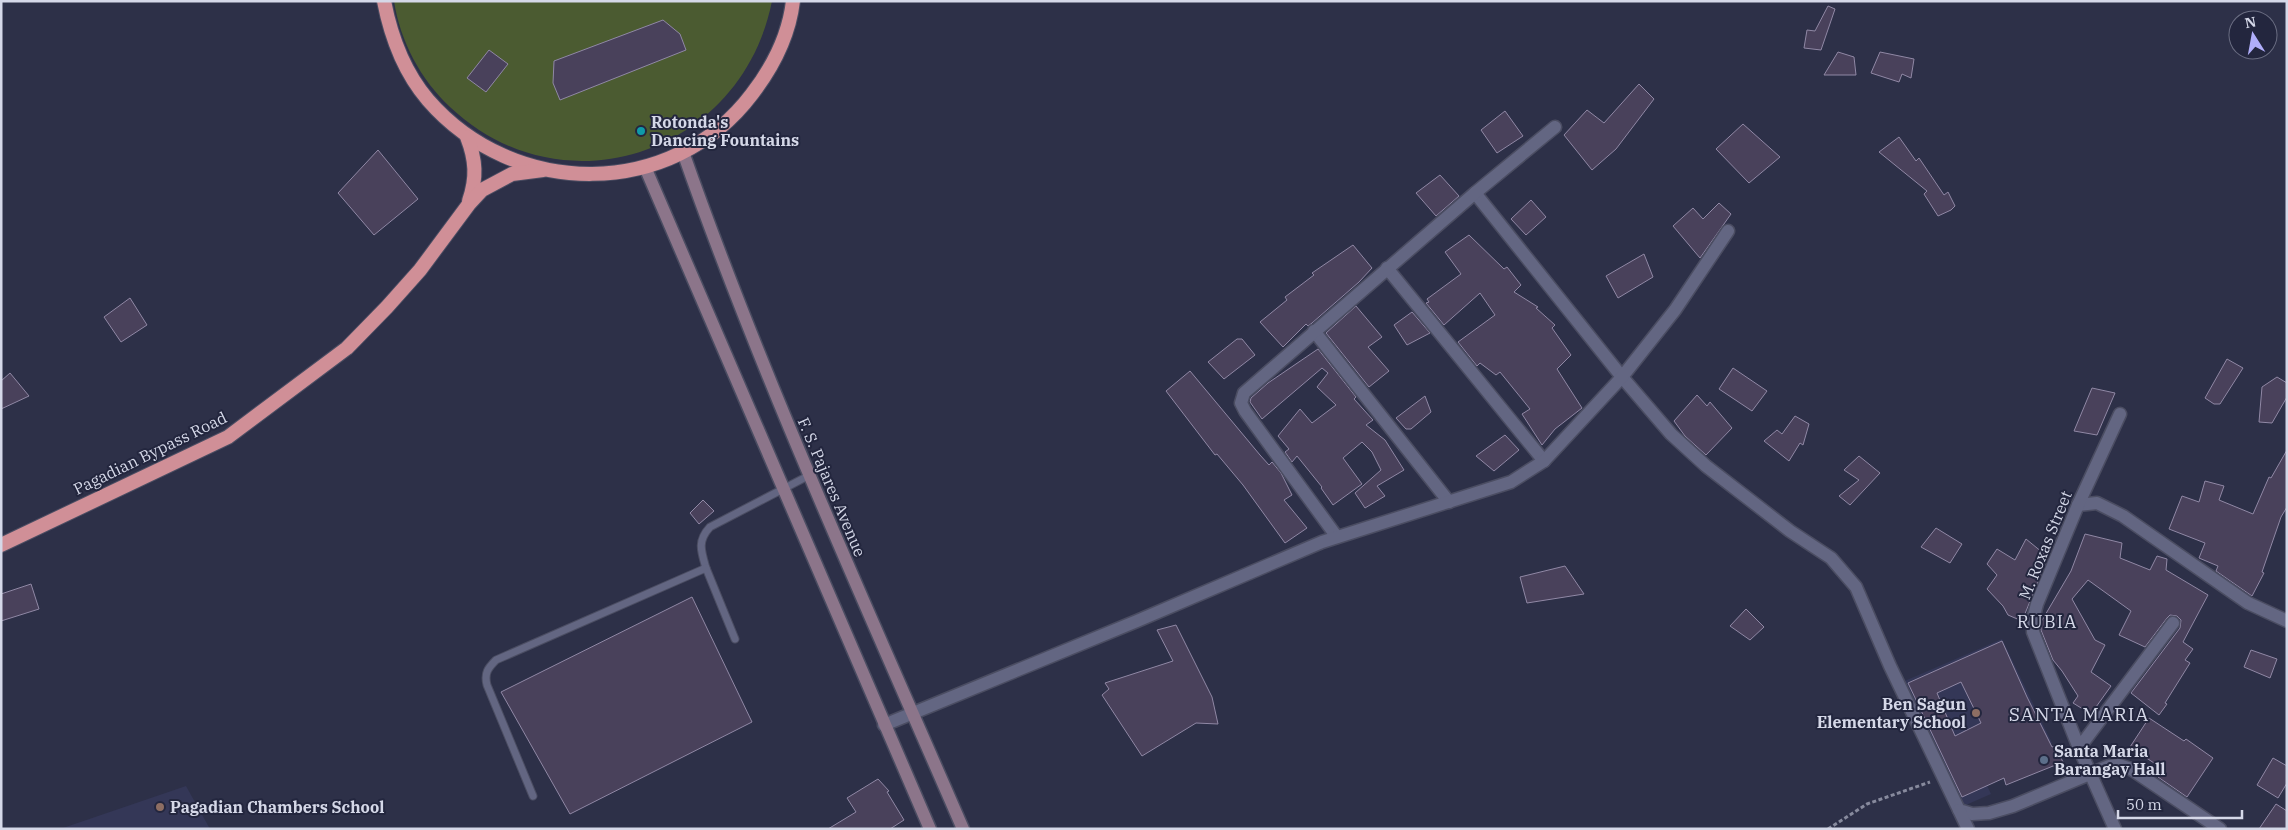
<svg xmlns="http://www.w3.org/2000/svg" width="2288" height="830" font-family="'IBM Plex Serif',serif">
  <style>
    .built { fill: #343757 }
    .grass { fill: #4b5b31 }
    .building { fill: #49415b; stroke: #9088a5; fill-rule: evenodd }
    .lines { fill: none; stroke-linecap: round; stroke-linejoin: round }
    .service-casing { stroke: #4b4d62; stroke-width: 9 }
    .minor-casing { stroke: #4b4d62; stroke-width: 15 }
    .secondary-casing { stroke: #4b4d62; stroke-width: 15 }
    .trunk-casing { stroke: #4b4d62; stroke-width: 16 }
    .path { stroke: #878a9d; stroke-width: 3; stroke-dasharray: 4 2.5; stroke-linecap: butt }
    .service { stroke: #636682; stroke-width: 7 }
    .minor { stroke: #636682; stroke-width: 12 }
    .secondary { stroke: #8c758a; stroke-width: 12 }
    .trunk { stroke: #d08f97; stroke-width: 14 }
    .culture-dot { fill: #0f9aa8; stroke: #23263e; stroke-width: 2 }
    .education-dot { fill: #8d6e63; stroke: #23263e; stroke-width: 2 }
    .service-dot { fill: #5c6f8a; stroke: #23263e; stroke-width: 2 }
    .labels { text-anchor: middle; stroke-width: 4; stroke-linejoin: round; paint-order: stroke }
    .poi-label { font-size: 16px; font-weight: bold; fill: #d5d8e8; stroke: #23263e; text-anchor: start }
    .street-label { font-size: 16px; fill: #d5d8e8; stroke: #23263e }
    .neighbourhood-label { font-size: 18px; letter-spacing: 1px; fill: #d5d8e8; stroke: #23263e }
    .quarter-label { font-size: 19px; letter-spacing: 1px; fill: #d5d8e8; stroke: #23263e }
  </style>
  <rect width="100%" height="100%" fill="#2d3048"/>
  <g class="built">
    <polygon points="2002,639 2052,743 1984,779 1991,794 1959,808 1900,683"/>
    <polygon points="186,786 210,829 60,829"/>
  </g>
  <path class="grass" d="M394,1H772C742,153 563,214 450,107C421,80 400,41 394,1Z"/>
  <g class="building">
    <polygon points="1828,6 1835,9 1821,50 1804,48 1807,30 1815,31"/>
    <polygon points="663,20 680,34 686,50 560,100 553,83 554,61"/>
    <polygon points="489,50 508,64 486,92 467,78"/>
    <polygon points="1838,52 1854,57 1856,75 1824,75"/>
    <polygon points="1880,52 1914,59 1911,78 1902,74 1899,82 1871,73"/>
    <polygon points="1639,84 1654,99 1616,149 1592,170 1564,135 1587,110 1604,123"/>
    <polygon points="1505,111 1523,136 1497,153 1481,130"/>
    <polygon points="1743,124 1780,157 1749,183 1716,149"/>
    <polygon points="1899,137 1916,161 1919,158 1944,195 1948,192 1955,206 1951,210 1938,216 1924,194 1927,191 1879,152"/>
    <polygon points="378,150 418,199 374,235 338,193"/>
    <polygon points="1440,175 1459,196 1436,216 1416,193"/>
    <polygon points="1531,200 1546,217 1526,235 1511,219"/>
    <polygon points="1719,203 1731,214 1700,258 1673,226 1693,208 1703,219"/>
    <polygon points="1469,235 1504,269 1507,267 1521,285 1514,292 1538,307 1536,308 1555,325 1552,328 1571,355 1557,369 1582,408 1555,429 1542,445 1522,414 1530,409 1500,372 1496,375 1480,363 1477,366 1458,342 1495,315 1480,293 1444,325 1426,303 1429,302 1427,299 1461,274 1445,252"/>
    <polygon points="1353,245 1372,268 1359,282 1312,323 1308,326 1306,324 1283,347 1260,322 1287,300 1285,297 1314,275 1312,273"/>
    <polygon points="1644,254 1653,277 1618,298 1606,276"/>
    <polygon points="130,298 147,325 121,342 104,317"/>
    <polygon points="1356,306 1382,337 1368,347 1389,371 1369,387 1326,333"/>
    <polygon points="1412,312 1430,333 1407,345 1394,325"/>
    <polygon points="1237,339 1242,339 1255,355 1224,379 1208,362"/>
    <polygon points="1318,349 1356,397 1354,399 1373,420 1366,425 1385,440 1404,470 1377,486 1385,496 1365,508 1355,493 1381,470 1372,452 1362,442 1343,458 1362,484 1333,505 1321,488 1322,487 1297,456 1292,462 1285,452 1289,449 1278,436 1300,409 1312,423 1336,405 1317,387 1328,373 1322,368 1262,419 1250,402 1251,398 1268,383"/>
    <polygon points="2227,359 2243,368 2220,404 2214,404 2205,398"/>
    <polygon points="1733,368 1767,391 1752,411 1719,389"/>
    <polygon points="1190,371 1260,455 1269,465 1272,462 1281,473 1292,495 1284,500 1307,528 1285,543 1243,485 1217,454 1215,455 1166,391"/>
    <polygon points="10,373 29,396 1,409 1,381"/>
    <polygon points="2277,377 2287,383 2287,397 2272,423 2259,422 2262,387"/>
    <polygon points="2092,388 2115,393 2097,435 2074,431"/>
    <polygon points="1697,395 1707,406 1710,402 1732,428 1706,455 1685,436 1674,421"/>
    <polygon points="1425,396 1431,412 1411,429 1406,429 1396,418"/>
    <polygon points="1795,416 1809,424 1803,445 1800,443 1789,461 1764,441 1777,430 1782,434"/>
    <polygon points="1505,435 1519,450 1494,471 1476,456"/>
    <polygon points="2287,450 2287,507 2281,517 2262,572 2264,573 2252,596 2216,571 2218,566 2199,558 2205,543 2169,529 2182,496 2199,502 2205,481 2224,486 2219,500 2253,514 2269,477 2271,478"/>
    <polygon points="1859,456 1880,473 1850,505 1839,496 1859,480 1844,470"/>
    <polygon points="703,500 714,511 699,524 690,513"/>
    <polygon points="1936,528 1962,544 1950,563 1921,547"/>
    <polygon points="2085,534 2122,543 2120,558 2150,570 2157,556 2167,559 2166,570 2208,595 2183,642 2193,649 2185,660 2190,663 2165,703 2167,704 2159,715 2131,693 2180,628 2181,620 2177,616 2170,615 2167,618 2145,647 2119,635 2131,611 2088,580 2072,599 2095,640 2105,645 2091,672 2111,686 2091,714 2073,703 2078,696 2062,671 2053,660 2041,630 2041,622 2071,571"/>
    <polygon points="2026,539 2048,557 2022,621 2008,615 2003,606 1987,589 1997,575 1987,564 1997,549 2015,560"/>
    <polygon points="1565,566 1584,594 1527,603 1520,577"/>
    <polygon points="31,584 39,609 1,621 1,594"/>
    <polygon points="692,597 752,722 570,814 501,692"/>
    <polygon points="1746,609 1764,627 1750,640 1730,626"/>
    <polygon points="1176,625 1212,697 1218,724 1196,723 1142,756 1102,695 1109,689 1105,683 1173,661 1157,630"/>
    <path d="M2002,641L2027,697L2052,747L2055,746L2063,762L2006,785L2004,778L1962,797L1908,683ZM1961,682L1981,723L1955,736L1937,693Z"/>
    <polygon points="2251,650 2277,659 2270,678 2244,667"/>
    <polygon points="2149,718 2184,741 2186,739 2213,758 2187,797 2158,777 2163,769 2130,747"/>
    <polygon points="2273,758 2287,766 2287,783 2278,798 2257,785"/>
    <polygon points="878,779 889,791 887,792 904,820 890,829 828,829 856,812 847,798"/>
    <polygon points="2276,804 2287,811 2287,829 2259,829"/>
  </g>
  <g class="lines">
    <defs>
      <g id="service">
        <path d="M706,568C701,551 697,541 710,527L808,476"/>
        <path d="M533,796L487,685C484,673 488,668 496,660L706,568L735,639"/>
      </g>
      <g id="minor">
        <polyline points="1475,193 1622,377 1671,434 1706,466 1790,531 1831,558 1856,587 1890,666 1959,810 1972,814 1989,813 2013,806 2109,766 2119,765 2131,769 2220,829"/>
        <polyline points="1387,268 1544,461"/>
        <polyline points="1314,331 1449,502"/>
        <polyline points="2078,505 2097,503 2123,516 2248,603 2287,621"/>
        <polyline points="1337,537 1245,411 1241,403 1244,393 1475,193 1555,127"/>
        <polyline points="884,725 1137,621 1322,542 1511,482 1544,461 1622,377 1675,310 1728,231"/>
        <polyline points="2079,748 2173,623"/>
        <polyline points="1959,810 1968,829"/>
        <polyline points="2115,829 2079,748 2033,632 2033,619 2037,604 2078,505 2120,414"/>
      </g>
      <g id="secondary">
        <path d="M683,152C764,383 866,605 963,829"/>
        <polyline points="645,167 930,829"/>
      </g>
      <g id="trunk">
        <path d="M384,1C391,37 404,72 428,100C514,199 672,200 752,94C772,68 789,35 793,1"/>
        <path d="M467,137C476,160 477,178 469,201"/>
        <polyline points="1,545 228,437 347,348 387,307 420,270 469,204 482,190 512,174 543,170"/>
      </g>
    </defs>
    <use href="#service" class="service-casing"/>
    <use href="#minor" class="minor-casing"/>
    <use href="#secondary" class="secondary-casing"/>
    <use href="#trunk" class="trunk-casing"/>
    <polyline class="path" points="1828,829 1867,804 1930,782"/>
    <use href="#service" class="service"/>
    <use href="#minor" class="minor"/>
    <use href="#secondary" class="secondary"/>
    <use href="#trunk" class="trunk"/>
  </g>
  <circle class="culture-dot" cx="641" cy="131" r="5"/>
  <g class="education-dot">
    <circle cx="1976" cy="713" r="5"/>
    <circle cx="160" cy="807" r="5"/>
  </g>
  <circle class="service-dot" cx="2044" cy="760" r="5"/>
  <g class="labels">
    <g class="poi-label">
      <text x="651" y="128">Rotonda's<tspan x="651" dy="18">Dancing Fountains</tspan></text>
      <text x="1966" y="710" text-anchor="end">Ben Sagun<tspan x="1966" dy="18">Elementary School</tspan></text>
      <text x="2054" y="757">Santa Maria<tspan x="2054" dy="18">Barangay Hall</tspan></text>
      <text x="170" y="813">Pagadian Chambers School</text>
    </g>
    <g class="street-label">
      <text transform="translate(150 453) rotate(-26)" y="6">Pagadian Bypass Road</text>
      <text transform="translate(832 487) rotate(67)" y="6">F. S. Pajares Avenue</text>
      <text transform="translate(2045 545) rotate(-68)" y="6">M. Roxas Street</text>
    </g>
    <g class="neighbourhood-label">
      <text x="2047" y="628">RUBIA</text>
    </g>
    <g class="quarter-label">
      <text x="2079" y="721">SANTA MARIA</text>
    </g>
  </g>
  <rect width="2288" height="830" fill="none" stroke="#d5d8e8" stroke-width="5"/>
  <g transform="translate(2253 35) rotate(349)"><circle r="24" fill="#23263e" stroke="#6a6d82"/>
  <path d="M0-4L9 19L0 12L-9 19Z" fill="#b0aefa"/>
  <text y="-8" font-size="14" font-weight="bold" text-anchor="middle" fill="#d5d8e8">N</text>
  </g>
  <path d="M2118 810v8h124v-8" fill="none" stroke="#d5d8e8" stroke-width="2.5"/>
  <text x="2126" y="810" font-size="15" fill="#d5d8e8" stroke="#23263e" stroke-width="4" paint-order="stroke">50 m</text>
</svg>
